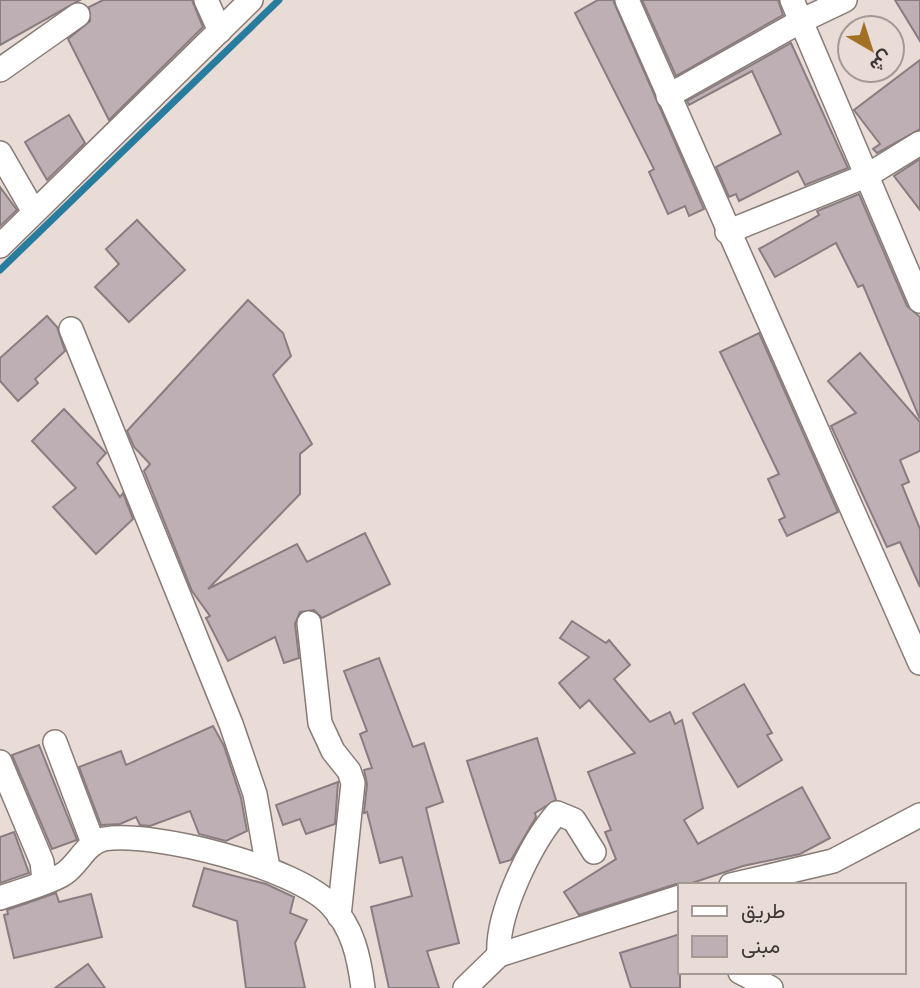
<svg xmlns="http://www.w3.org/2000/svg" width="920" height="988" font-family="Montserrat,Vazirmatn,sans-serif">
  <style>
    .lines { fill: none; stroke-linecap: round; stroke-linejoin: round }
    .stream { stroke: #287d9f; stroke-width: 7 }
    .building { fill: #bdafb3; stroke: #8a7d81; stroke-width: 2 }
    .minor-casing { stroke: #877b76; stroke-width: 26 }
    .minor { stroke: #fff; stroke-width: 23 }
  </style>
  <rect width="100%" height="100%" fill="#e9dbd6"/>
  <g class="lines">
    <polyline class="stream" points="0,270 279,0"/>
  </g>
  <g class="building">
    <polygon points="0,0 80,0 0,45"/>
    <polygon points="103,0 192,0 203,27 109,120 68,39 90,21 89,7"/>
    <polygon points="598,0 613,0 704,209 689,216 685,206 668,214 649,172 654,169 575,13"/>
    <polygon points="642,0 778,0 783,15 676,76"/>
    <polygon points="895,0 920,0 920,41"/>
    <polygon points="791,43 848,168 805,185 798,171 739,201 736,194 729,197 716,167 781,134 752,71 689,105 687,101"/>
    <polygon points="920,60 920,129 877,153 873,149 880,144 854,110"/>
    <polygon points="69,115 85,143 47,180 25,142"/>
    <polygon points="920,159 920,210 894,176"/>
    <polygon points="0,187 17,210 0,226"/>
    <polygon points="859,194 907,306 920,317 920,419 863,285 858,287 836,243 775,277 759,249 819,215 817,211"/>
    <polygon points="137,220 185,270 129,322 95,287 119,264 106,249"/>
    <polygon points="248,300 283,333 291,356 273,375 312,444 300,454 300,494 208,589 297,544 307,562 365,533 390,584 322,618 314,610 300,612 295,624 299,658 284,663 275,637 228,661 206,618 210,616 192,591 144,471 150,464 134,447 127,431"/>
    <polygon points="47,316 57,327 65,351 35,379 38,383 18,401 0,381 0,358"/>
    <polygon points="759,333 838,512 787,536 779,520 785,517 768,479 779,474 720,352"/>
    <polygon points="860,353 920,422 920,451 900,460 909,482 902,485 920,529 920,587 900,542 887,547 831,426 856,413 828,381"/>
    <polygon points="64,409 106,453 97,463 120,497 123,493 133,519 96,554 53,507 76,488 32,441"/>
    <polygon points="572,621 606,643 609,640 630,665 614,679 650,722 670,712 675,724 682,720 703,808 684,820 698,844 802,787 830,838 800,854 743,866 686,885 676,884 579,915 564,892 616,859 605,832 611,830 588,772 635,753 589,700 580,708 559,683 589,657 560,638"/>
    <polygon points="379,658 413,747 424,743 443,802 426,808 459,943 427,951 439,988 389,988 371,907 412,896 402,857 380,863 367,812 364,813 367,784 364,770 372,768 360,734 367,731 344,671"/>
    <polygon points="744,684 772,733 767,735 782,760 738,787 693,713"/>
    <polygon points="213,726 224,746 241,798 247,831 226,841 199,834 190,811 150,826 140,825 136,817 120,824 101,825 79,767 121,751 126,765"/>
    <polygon points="537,738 556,800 535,813 536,817 511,860 500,863 467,761"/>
    <polygon points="39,745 77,840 52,849 12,755"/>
    <polygon points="338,782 335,824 306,834 300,819 283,825 276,805"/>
    <polygon points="14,832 29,873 0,883 0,837"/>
    <polygon points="204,868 266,884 294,897 290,913 307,920 295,943 305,988 246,988 237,921 193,906"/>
    <polygon points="56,893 59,902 91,894 102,937 14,958 4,915 8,914 7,910"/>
    <polygon points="680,934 680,988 631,988 620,953"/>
    <polygon points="88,964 105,988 55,988"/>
  </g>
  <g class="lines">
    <defs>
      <g id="minor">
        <polyline points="206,0 220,31"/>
        <polyline points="627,0 920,663"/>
        <polyline points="792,0 920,301"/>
        <polyline points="0,70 78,15"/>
        <polyline points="668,96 801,21 845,0"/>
        <polyline points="0,153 34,212"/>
        <polyline points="727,232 868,175 920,143"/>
        <polyline points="0,246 251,0"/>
        <polyline points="71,329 231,724 255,794 268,868"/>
        <polyline points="309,623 320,723 333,751 349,771 353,783 339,916"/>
        <polyline points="55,742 93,843"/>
        <polyline points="0,762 42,862 44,880"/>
        <polyline points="731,885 833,861 920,815"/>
        <path d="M0,898C16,892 53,882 65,873C79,863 86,843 104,839C155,831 295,867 331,905C353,928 359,957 363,988"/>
        <path d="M499,955C496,914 531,843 557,813L574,820L594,852"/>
        <polyline points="740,972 771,988"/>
        <polyline points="465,988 499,955 680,897"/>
      </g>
    </defs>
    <use href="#minor" class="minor-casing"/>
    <use href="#minor" class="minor"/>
  </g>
  <rect x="678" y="883" width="228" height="91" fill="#e9dbd6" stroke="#a49995" stroke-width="2"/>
  <rect x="692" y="906" width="35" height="10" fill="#ffffff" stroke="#a49995" stroke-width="2"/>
  <text x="741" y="918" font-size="21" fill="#3c3634">طريق</text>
  <rect x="692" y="936" width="35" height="21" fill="#bdafb3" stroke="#a49995" stroke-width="2"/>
  <text x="741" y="953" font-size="21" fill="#3c3634">مبنى</text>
  <g transform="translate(871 49) rotate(141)"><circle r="33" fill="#e9dbd6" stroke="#a49995" stroke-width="2"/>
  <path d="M0-5L12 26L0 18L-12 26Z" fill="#a27126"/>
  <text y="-10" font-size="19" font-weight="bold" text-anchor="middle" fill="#3c3634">ش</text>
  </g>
</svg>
